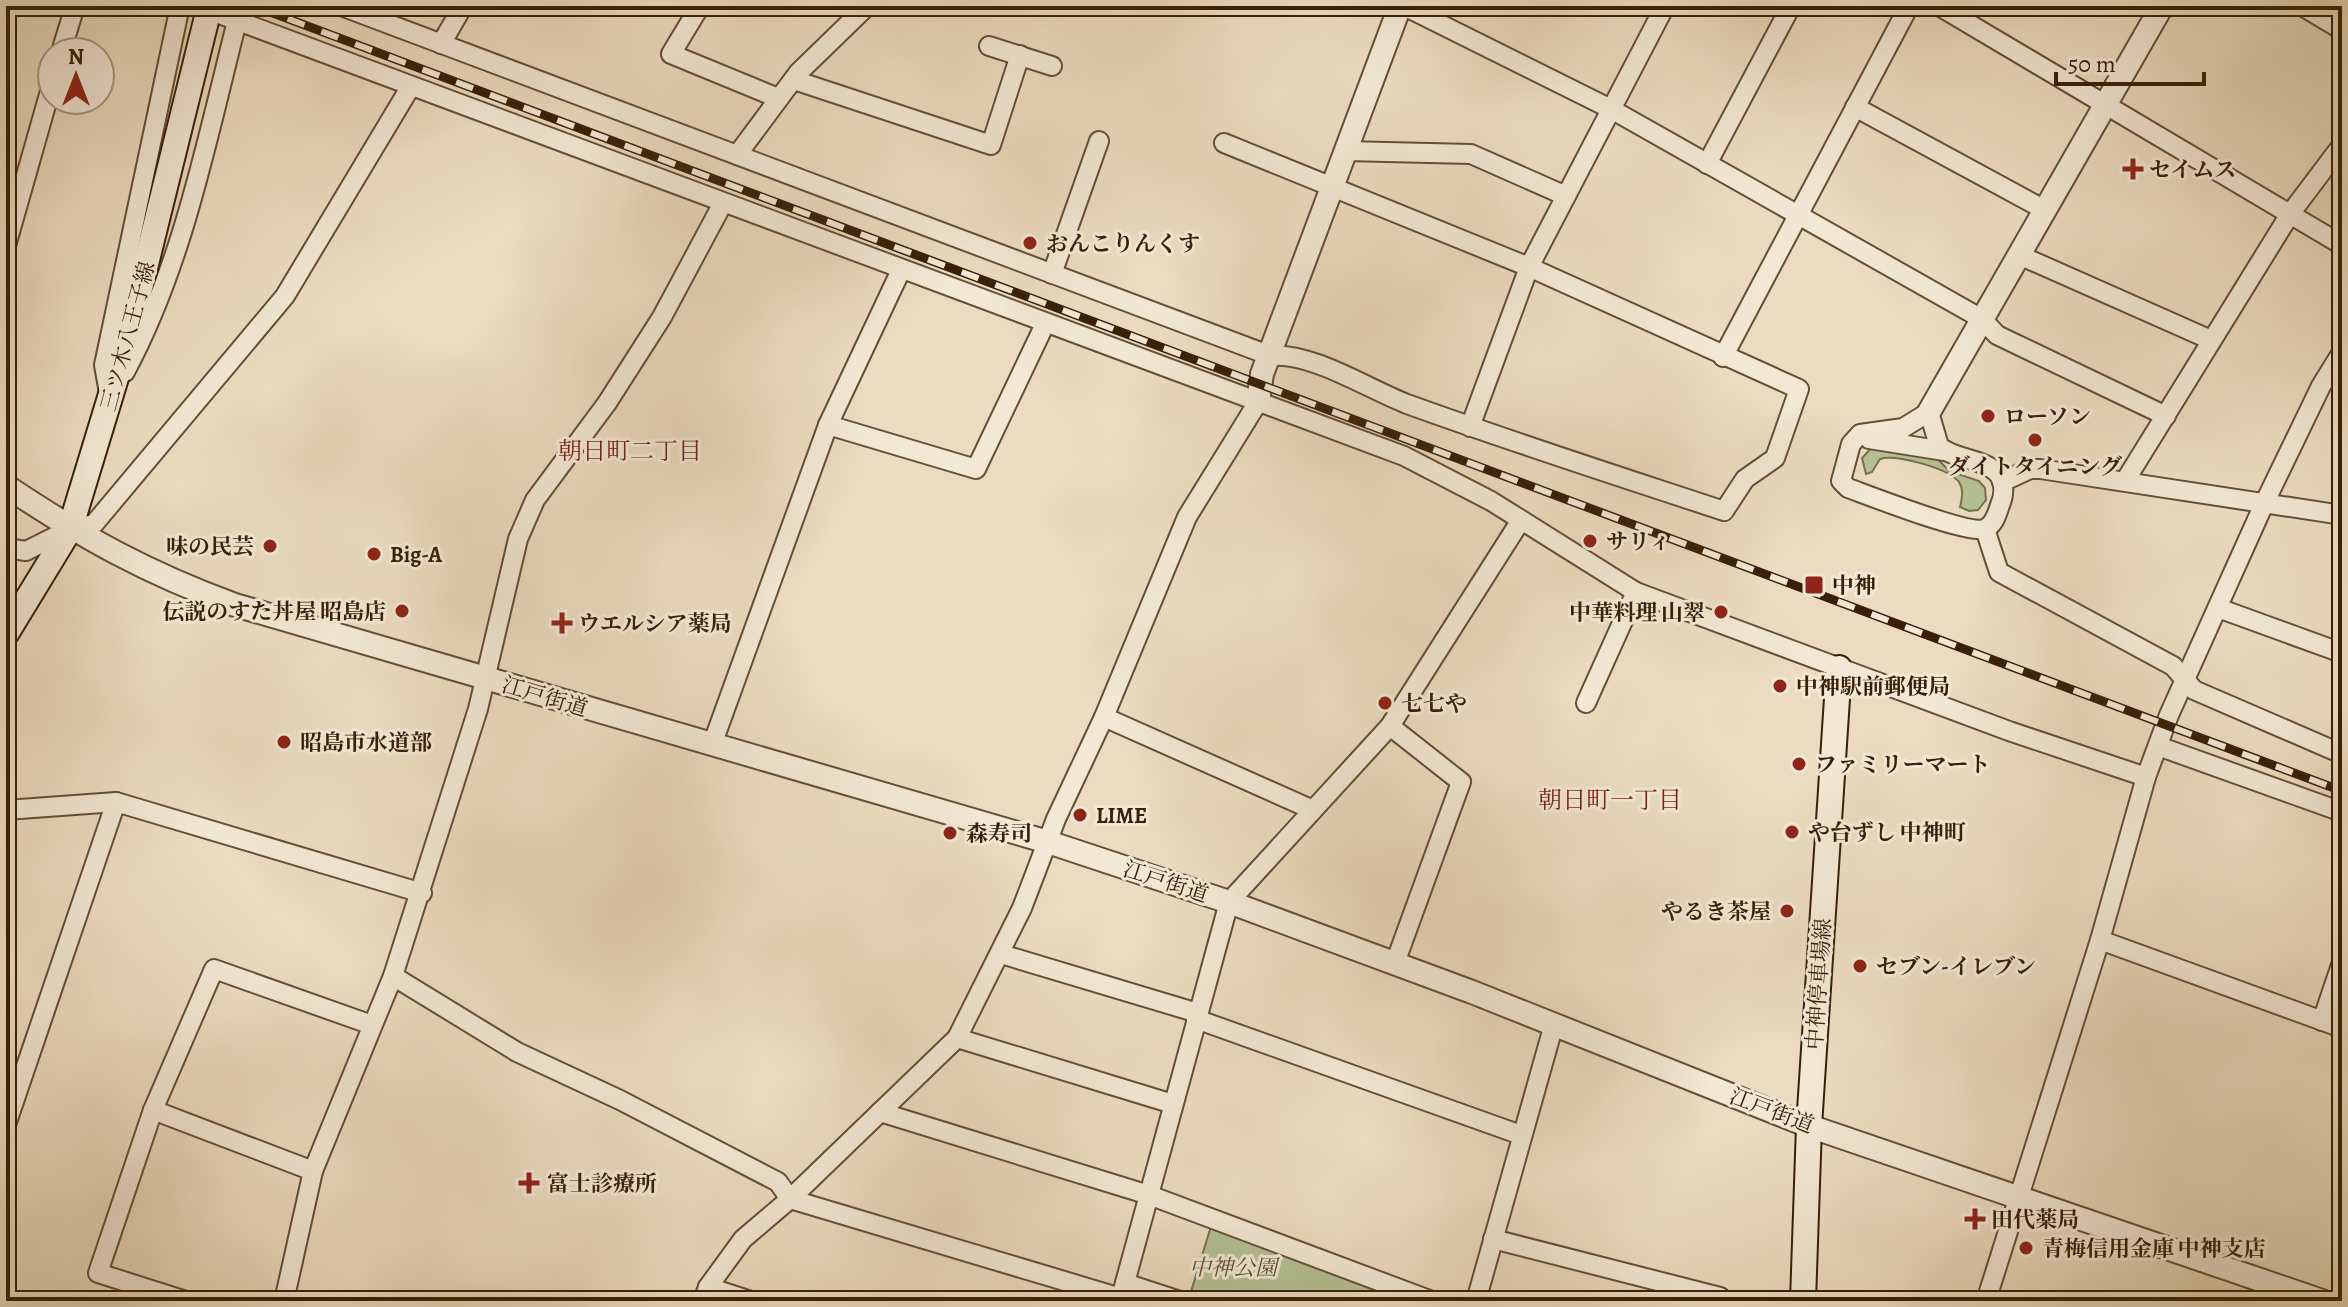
<svg xmlns="http://www.w3.org/2000/svg" width="2348" height="1307" font-family="Alegreya,'Noto Serif JP',serif">
  <style>
    .green { fill: #b4c194; stroke: #76704c; stroke-width: 2 }
    .lines { fill: none; stroke-linecap: round; stroke-linejoin: round }
    .minor-casing { stroke: #644f34; stroke-width: 22 }
    .tertiary-casing { stroke: #644f34; stroke-width: 26 }
    .secondary-casing { stroke: #372005; stroke-width: 28 }
    .minor { stroke: #f2e8d5; stroke-width: 18 }
    .tertiary { stroke: #f2e8d5; stroke-width: 22 }
    .secondary { stroke: #f2e8d5; stroke-width: 24 }
    .rail-casing { stroke: #372005; stroke-width: 9 }
    .rail { stroke: #f2e8d5; stroke-width: 6; stroke-dasharray: 18; stroke-linecap: butt }
    .poi-dot { fill: #8f2418; stroke: #f2e8d5; stroke-width: 3 }
    .labels { text-anchor: middle; stroke-width: 6; stroke-linejoin: round; paint-order: stroke }
    .poi-label { font-size: 22px; font-weight: bold; fill: #372005; stroke: #f2e8d5; text-anchor: start }
    .street-label { font-size: 22px; fill: #372005; stroke: #f2e8d5 }
    .park-label { font-size: 22px; font-style: italic; fill: #5c5030; stroke: #f2e8d5 }
    .neighbourhood-label { font-size: 24px; fill: #7a1f14; stroke: #f2e8d5 }
  </style>
  <rect width="100%" height="100%" fill="#ebdcbf"/>
  <filter id="stains"><feTurbulence type="fractalNoise" baseFrequency=".0025" numOctaves="4"/><feColorMatrix values="0 0 0 0 .2 0 0 0 0 .09 0 0 0 0 .02 0 0 0 .5 -.17"/></filter>
  <radialGradient id="worn" r=".72"><stop offset=".6" stop-color="#630" stop-opacity="0"/><stop offset="1" stop-color="#630" stop-opacity=".3"/></radialGradient>
  <g class="green">
    <path d="M1873,446L1932,453L1949,471L1979,481L1985,488L1986,500L1978,510L1969,511L1960,507C1962,498 1964,490 1959,482C1948,468 1896,454 1880,459L1872,472L1866,474L1862,458Z"/>
    <polygon points="1212,1223 1414,1301 1189,1298"/>
  </g>
  <g class="lines">
    <defs>
      <g id="minor">
        <polyline points="198,6 1404,456 1491,501 1636,592 2009,731 2146,777"/>
        <path d="M341,6L1271,356C1312,352 1368,389 1407,404C1512,442 1618,476 1724,511L1745,479L1775,458L1799,389L1529,267L1224,143"/>
        <polyline points="700,6 671,54 778,98"/>
        <polyline points="1404,6 1611,109 1982,319 1997,335 2166,416"/>
        <polyline points="1939,6 2342,245"/>
        <polyline points="2302,6 2342,30"/>
        <polyline points="441,44 463,6"/>
        <polyline points="989,46 1052,66"/>
        <polyline points="61,52 75,6"/>
        <polyline points="794,80 991,145 1020,55"/>
        <polyline points="1855,107 2045,210"/>
        <polyline points="1345,151 1471,154 1566,196"/>
        <polyline points="737,155 798,73 867,6"/>
        <polyline points="1707,164 1791,6"/>
        <polyline points="6,246 52,84"/>
        <polyline points="2019,255 2211,340"/>
        <polyline points="1052,274 1099,141"/>
        <polyline points="1723,357 1909,6"/>
        <path d="M125,372C183,264 207,139 237,21"/>
        <polyline points="109,393 104,365 180,6"/>
        <path d="M1929,412L1939,446C1954,460 1986,458 1999,475C2005,484 2004,496 2000,505C1997,514 1994,526 1984,529C1967,534 1870,496 1848,488L1841,481L1851,444L1860,434L1903,428Z"/>
        <polyline points="828,425 976,469 1045,324"/>
        <polyline points="1470,427 1529,267 1665,6"/>
        <polyline points="1869,439 1944,451"/>
        <polyline points="2125,481 2290,214 2342,145"/>
        <polyline points="2002,482 2030,469 2040,469 2342,515"/>
        <polyline points="1985,529 1999,572 2173,666 2194,690 2342,754"/>
        <polyline points="6,548 26,551 70,529 94,524 285,296 411,86"/>
        <polyline points="2218,608 2342,653"/>
        <polyline points="1586,703 1636,592"/>
        <polyline points="1104,717 1313,810"/>
        <polyline points="1390,726 1461,782 1395,963"/>
        <polyline points="712,745 828,425 901,270"/>
        <polyline points="2158,746 2342,812"/>
        <polyline points="6,810 116,802 422,893"/>
        <polyline points="2100,940 2342,1028"/>
        <polyline points="1001,954 1198,1013"/>
        <polyline points="393,976 517,1052 620,1100 778,1182 790,1199 1121,1298"/>
        <polyline points="1196,1019 1521,1135"/>
        <polyline points="2322,1021 2342,962"/>
        <polyline points="957,1038 1173,1104"/>
        <polyline points="153,1110 313,1171"/>
        <polyline points="880,1112 1149,1195 1432,1301"/>
        <polyline points="6,1125 116,802"/>
        <polyline points="1493,1239 1720,1297 1719,1301"/>
        <polyline points="1125,1283 1180,1301"/>
        <polyline points="708,1287 751,1301"/>
        <polyline points="186,1301 98,1273 153,1110 214,969 372,1025"/>
        <polyline points="284,1301 313,1171 393,976 478,709 518,539 535,500 607,403 662,317 723,203"/>
        <polyline points="703,1301 708,1287 743,1239 790,1199 957,1038 1022,908 1056,819 1104,717 1187,517 1258,402"/>
        <polyline points="1120,1301 1229,902 1390,726 1521,520"/>
        <polyline points="1476,1301 1554,1024"/>
        <polyline points="1986,1301 2100,940 2146,777 2169,715 2264,504 2321,386 2342,352"/>
      </g>
      <g id="tertiary">
        <polyline points="1258,402 1262,374 1400,6"/>
        <polyline points="1929,412 2162,6"/>
        <path d="M6,486C84,538 147,573 235,605L1048,842L1229,902L1472,992L1809,1126L2322,1301"/>
      </g>
      <g id="secondary">
        <polyline points="6,634 70,529 126,345 206,21"/>
        <polyline points="1803,1301 1809,1126 1839,668"/>
      </g>
    </defs>
    <use href="#minor" class="minor-casing"/>
    <use href="#tertiary" class="tertiary-casing"/>
    <use href="#secondary" class="secondary-casing"/>
    <use href="#minor" class="minor"/>
    <use href="#tertiary" class="tertiary"/>
    <use href="#secondary" class="secondary"/>
    <defs>
      <polyline id="rail" points="254,6 2342,791"/>
    </defs>
    <use href="#rail" class="rail-casing"/>
    <use href="#rail" class="rail"/>
  </g>
  <g class="poi-dot">
    <path d="M2129 157h8v8h8v8h-8v8h-8v-8h-8v-8h8z"/>
    <circle cx="1030" cy="243" r="8"/>
    <circle cx="1988" cy="416" r="8"/>
    <circle cx="2035" cy="440" r="8"/>
    <circle cx="1590" cy="541" r="8"/>
    <circle cx="270" cy="546" r="8"/>
    <circle cx="374" cy="554" r="8"/>
    <rect x="1804" y="575" width="20" height="20" rx="4"/>
    <circle cx="402" cy="611" r="8"/>
    <circle cx="1721" cy="612" r="8"/>
    <path d="M558 611h8v8h8v8h-8v8h-8v-8h-8v-8h8z"/>
    <circle cx="1780" cy="686" r="8"/>
    <circle cx="1385" cy="703" r="8"/>
    <circle cx="284" cy="742" r="8"/>
    <circle cx="1799" cy="764" r="8"/>
    <circle cx="1080" cy="815" r="8"/>
    <circle cx="1792" cy="832" r="8"/>
    <circle cx="950" cy="833" r="8"/>
    <circle cx="1787" cy="911" r="8"/>
    <circle cx="1860" cy="966" r="8"/>
    <path d="M525 1171h8v8h8v8h-8v8h-8v-8h-8v-8h8z"/>
    <path d="M1971 1207h8v8h8v8h-8v8h-8v-8h-8v-8h8z"/>
    <circle cx="2026" cy="1248" r="8"/>
  </g>
  <g class="labels">
    <g class="poi-label">
      <text x="2149" y="177">セイムス</text>
      <text x="1046" y="251">おんこりんくす</text>
      <text x="2004" y="424">ローソン</text>
      <text x="2035" y="474" text-anchor="middle">ダイトタイニング</text>
      <text x="1606" y="549">サリィ</text>
      <text x="254" y="554" text-anchor="end">味の民芸</text>
      <text x="390" y="562">Big-A</text>
      <text x="1832" y="593">中神</text>
      <text x="386" y="619" text-anchor="end">伝説のすた丼屋 昭島店</text>
      <text x="1705" y="620" text-anchor="end">中華料理 山翠</text>
      <text x="578" y="631">ウエルシア薬局</text>
      <text x="1796" y="694">中神駅前郵便局</text>
      <text x="1401" y="711">七七や</text>
      <text x="300" y="750">昭島市水道部</text>
      <text x="1815" y="772">ファミリーマート</text>
      <text x="1096" y="823">LIME</text>
      <text x="1808" y="840">や台ずし 中神町</text>
      <text x="966" y="841">森寿司</text>
      <text x="1771" y="919" text-anchor="end">やるき茶屋</text>
      <text x="1876" y="974">セブン-イレブン</text>
      <text x="547" y="1191">富士診療所</text>
      <text x="1991" y="1227">田代薬局</text>
      <text x="2042" y="1256">青梅信用金庫 中神支店</text>
    </g>
    <g class="street-label">
      <text transform="translate(127 336) rotate(-75)" y="8">三ツ木八王子線</text>
      <text transform="translate(545 696) rotate(17)" y="8">江戸街道</text>
      <text transform="translate(1166 881) rotate(18)" y="8">江戸街道</text>
      <text transform="translate(1818 984) rotate(-86)" y="8">中神停車場線</text>
      <text transform="translate(1772 1110) rotate(21)" y="8">江戸街道</text>
    </g>
    <g class="park-label">
      <text x="1233" y="1275">中神公園</text>
    </g>
    <g class="neighbourhood-label">
      <text x="630" y="459">朝日町二丁目</text>
      <text x="1610" y="808">朝日町一丁目</text>
    </g>
  </g>
  <rect width="2348" height="1307" fill="none" stroke="#ebdcbf" stroke-width="32"/>
  <rect x="8" y="8" width="2332" height="1291" fill="none" stroke="#372005" stroke-width="4"/>
  <rect x="16" y="16" width="2316" height="1275" fill="none" stroke="#372005" stroke-width="2"/>
  <g transform="translate(76 76)"><circle r="38" fill="#f2e8d5" stroke="#a79882" stroke-width="2"/>
  <path d="M0-6L14 30L0 20L-14 30Z" fill="#8f2418"/>
  <text y="-12" font-size="22" font-weight="bold" text-anchor="middle" fill="#372005">N</text>
  </g>
  <path d="M2056 72v12h148v-12" fill="none" stroke="#372005" stroke-width="4"/>
  <text x="2068" y="72" font-size="24" fill="#372005" stroke="#f2e8d5" stroke-width="6" paint-order="stroke">50 m</text>
  <rect width="100%" height="100%" filter="url(#stains)"/>
  <rect width="100%" height="100%" fill="url(#worn)"/>
</svg>
